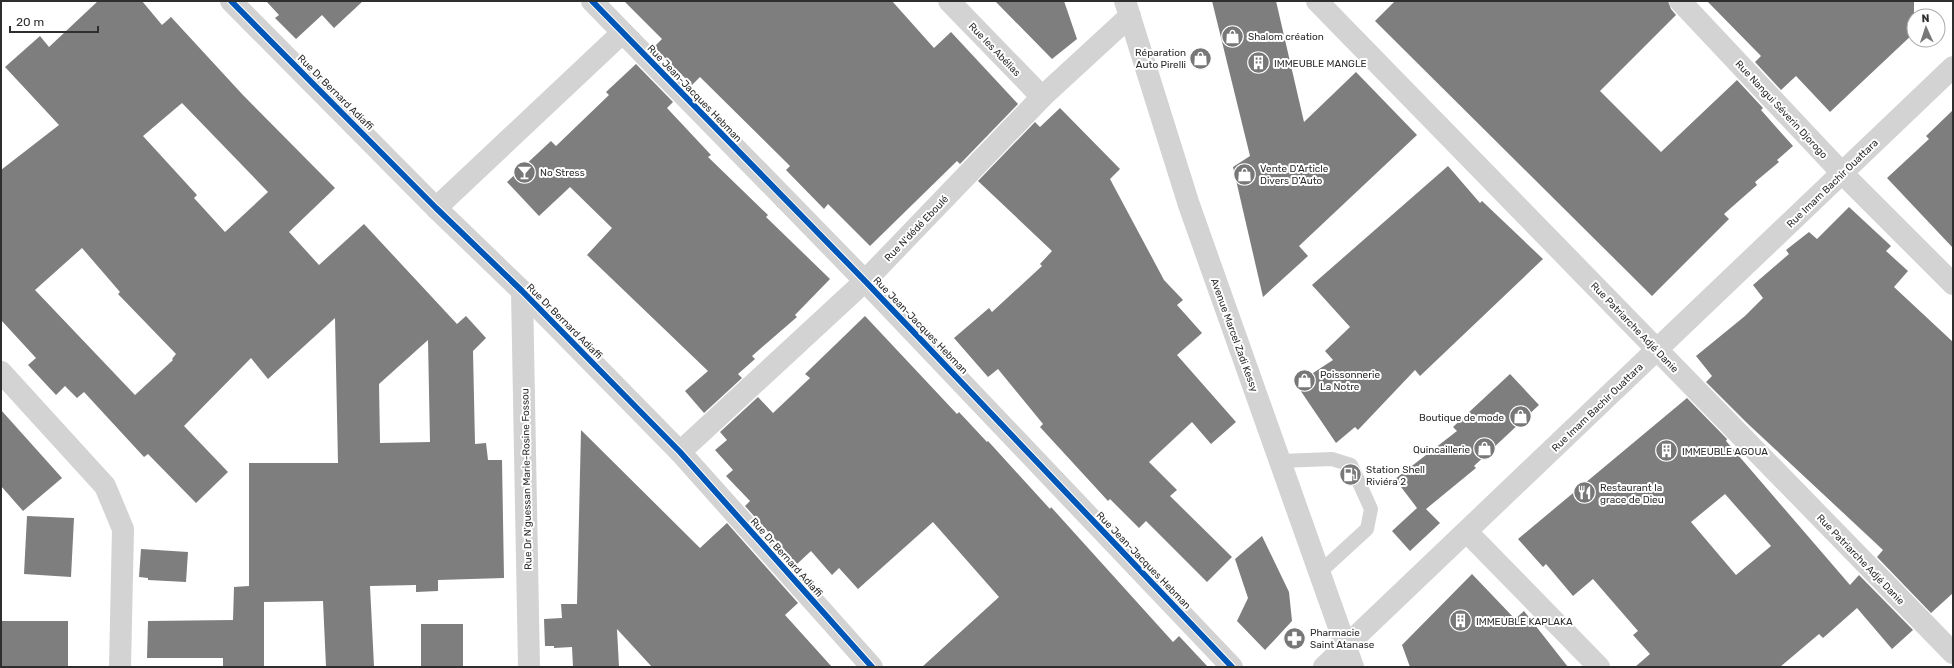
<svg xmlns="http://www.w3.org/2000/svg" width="1954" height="668" font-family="Rubik,sans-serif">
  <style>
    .building { fill: #7e7e7e; fill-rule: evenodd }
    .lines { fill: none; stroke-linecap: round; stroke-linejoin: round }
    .service { stroke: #d3d3d3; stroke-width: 14 }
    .minor { stroke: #d3d3d3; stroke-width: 22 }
    .tertiary { stroke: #d3d3d3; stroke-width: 22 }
    .cycleway-casing { stroke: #fff; stroke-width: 8 }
    .cycleway { stroke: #0057b8; stroke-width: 6 }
    .labels { text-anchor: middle; stroke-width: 4; stroke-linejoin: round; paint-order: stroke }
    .poi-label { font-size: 10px; fill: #2e2e2e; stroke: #fff; text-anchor: start }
    .street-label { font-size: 10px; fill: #2e2e2e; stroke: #fff }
  </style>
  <rect width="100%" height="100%" fill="#fff"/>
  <g class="building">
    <path d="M98,1H142L162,25L171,17L242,94L335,188L289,232L319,265L364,224L457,324L466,316L486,338L473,351L475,444L486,443L488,460H502L504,578L438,580V591L416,592V585L370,586L374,666L326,667L323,601L264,602V667H223V658H147L148,621L233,620L234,587L249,586V463H338L335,318L268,379L251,358L184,426L228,472L196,503L148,454L144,457L84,392L77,398L65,386L56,395L28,365L36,358L1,320V170L59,125L5,67L40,36L49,47ZM182,103L268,192L225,232L194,198L197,195L143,136ZM82,248L120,292L118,294L176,354L172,359L173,360L135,395L35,290ZM428,340L430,442L380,443L379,384Z"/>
    <polygon points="266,1 363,1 334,28 322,15 296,39 275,18 279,15"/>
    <polygon points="624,1 892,1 934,48 951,32 1018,104 960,164 957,161 870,246 828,204 824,209 786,170 790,166 700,77 692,85 654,47 662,39"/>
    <polygon points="995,1 1064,1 1077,39 1052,59"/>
    <polygon points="1212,1 1276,1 1304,122 1356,72 1417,135 1299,246 1308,256 1263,297 1233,167 1250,156"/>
    <polygon points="1395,1 1668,1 1671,9 1676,15 1600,91 1661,152 1737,80 1763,108 1761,110 1793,146 1777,160 1779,162 1755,182 1757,185 1724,214 1729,219 1652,296 1375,21"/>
    <polygon points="1707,1 1914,1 1914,33 1830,112 1796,76 1781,90 1755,62 1761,56"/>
    <polygon points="636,64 673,102 667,108 711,155 708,157 768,215 766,217 830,279 795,315 797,317 752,356 755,359 738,374 742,378 704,413 685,391 708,371 587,255 612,228 570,187 539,216 507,182 551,141 556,146 609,95 606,92"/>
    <polygon points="1060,108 1120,169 1110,179 1164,280 1183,300 1177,305 1202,333 1177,355 1236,422 1211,444 1192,422 1149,462 1177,490 1170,496 1232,557 1207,582 1146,521 1139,528 1110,499 1108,501 1040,427 1043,424 998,369 988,377 954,338 989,308 992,312 1042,266 1040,264 1052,251 978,181 1035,122 1040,127"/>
    <polygon points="1953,110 1953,248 1887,178 1929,139 1926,136"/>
    <polygon points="1448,166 1480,203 1482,201 1543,259 1420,376 1415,370 1358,430 1355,427 1336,443 1296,384 1333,360 1325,351 1350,327 1312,285"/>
    <polygon points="1849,207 1891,246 1886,251 1908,271 1894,287 1953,342 1953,593 1931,613 1877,557 1883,550 1747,423 1706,382 1712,376 1696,356 1745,316 1763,298 1753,285 1789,254 1786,250 1809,232 1817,239"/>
    <polygon points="865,316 957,414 959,412 987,442 988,441 1050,509 1051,507 1173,642 1179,636 1208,667 922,667 999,597 933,522 858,589 839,568 832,575 811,551 797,564 745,506 750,501 726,476 733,470 715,450 727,440 720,432 758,397 773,413 810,378 805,374"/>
    <polygon points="1510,374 1539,405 1474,466 1476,468 1426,509 1440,523 1410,551 1392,531 1417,508 1395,479 1457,431 1453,427"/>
    <path d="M1687,398L1727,439L1726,441L1850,585L1859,575L1913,630L1892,649L1857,608L1823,638L1819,634L1780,667H1635L1650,654L1633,635L1638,631L1593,579L1573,596L1546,564L1543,567L1518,539ZM1725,494L1771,546L1736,575L1691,522Z"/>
    <polygon points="1,410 62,478 23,511 1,486"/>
    <polygon points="581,430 700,548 727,523 798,603 785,615 832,667 652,667 617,629 619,667 573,667 572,647 554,648 554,646 545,646 544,619 562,618 561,604 577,604"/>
    <polygon points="27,516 74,518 71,577 24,574"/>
    <polygon points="1262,536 1289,592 1292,621 1265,650 1237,621 1248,598 1235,559"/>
    <polygon points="141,549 188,552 186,582 148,580 148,578 139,577"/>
    <polygon points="1472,574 1515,619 1524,611 1568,667 1410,667 1402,645"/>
    <polygon points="1,621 68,621 68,666 1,667"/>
    <rect x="421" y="624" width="42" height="43"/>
  </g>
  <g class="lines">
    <polyline class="service" points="1280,461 1332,459 1351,465 1371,509 1367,529 1319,573"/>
    <g class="minor">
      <polyline points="231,1 436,208 522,291 680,452 872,667"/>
      <polyline points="592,1 865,281 1232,667"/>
      <polyline points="949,1 1042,97"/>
      <polyline points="1317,1 1953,653"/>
      <polyline points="1680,1 1842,173 1953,284"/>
      <polyline points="436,208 622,33"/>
      <polyline points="522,291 529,667"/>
      <polyline points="1,372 105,486 123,529 120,667"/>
      <polyline points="680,452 865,281 1042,97 1130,16"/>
      <polyline points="1467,532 1599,667"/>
      <polyline points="1324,667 1953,67"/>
    </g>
    <polyline class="tertiary" points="1125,1 1189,205 1353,667"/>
    <defs>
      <g id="cycleway">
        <polyline points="231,1 436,208 522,291 680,452 872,667"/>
        <polyline points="592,1 865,281 1232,667"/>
      </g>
    </defs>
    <use href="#cycleway" class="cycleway-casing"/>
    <use href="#cycleway" class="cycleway"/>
  </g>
  <defs>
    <symbol id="shop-disc" viewBox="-11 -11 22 22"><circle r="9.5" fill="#777" stroke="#fff"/><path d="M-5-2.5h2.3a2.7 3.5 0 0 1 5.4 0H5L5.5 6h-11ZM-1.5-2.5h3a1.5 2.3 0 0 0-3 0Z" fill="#fff"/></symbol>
    <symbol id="building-disc" viewBox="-11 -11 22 22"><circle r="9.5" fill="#777" stroke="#fff"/><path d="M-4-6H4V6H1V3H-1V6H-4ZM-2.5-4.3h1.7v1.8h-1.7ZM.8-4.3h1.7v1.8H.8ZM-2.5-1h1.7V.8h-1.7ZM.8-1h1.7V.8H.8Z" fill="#fff"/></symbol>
    <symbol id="bar-disc" viewBox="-11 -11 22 22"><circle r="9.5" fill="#777" stroke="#fff"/><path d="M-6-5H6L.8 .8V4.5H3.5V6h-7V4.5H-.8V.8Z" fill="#fff"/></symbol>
    <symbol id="fuel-disc" viewBox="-11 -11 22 22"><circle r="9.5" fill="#777" stroke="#fff"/><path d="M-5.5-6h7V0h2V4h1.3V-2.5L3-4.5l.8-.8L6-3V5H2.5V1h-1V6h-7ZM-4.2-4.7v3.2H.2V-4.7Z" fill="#fff"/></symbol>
    <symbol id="restaurant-disc" viewBox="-11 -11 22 22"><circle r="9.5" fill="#777" stroke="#fff"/><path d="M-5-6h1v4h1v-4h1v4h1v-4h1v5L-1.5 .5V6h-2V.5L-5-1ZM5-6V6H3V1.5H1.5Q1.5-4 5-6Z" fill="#fff"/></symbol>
    <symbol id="pharmacy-disc" viewBox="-11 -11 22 22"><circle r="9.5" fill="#777" stroke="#fff"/><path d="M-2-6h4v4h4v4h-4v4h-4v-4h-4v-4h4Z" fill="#fff"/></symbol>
  </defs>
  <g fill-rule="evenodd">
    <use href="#shop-disc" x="1220" y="24" width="25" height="25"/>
    <use href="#shop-disc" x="1188" y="46" width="25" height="25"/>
    <use href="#building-disc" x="1246" y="50" width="25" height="25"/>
    <use href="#bar-disc" x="512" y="160" width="25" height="25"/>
    <use href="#shop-disc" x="1232" y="162" width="25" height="25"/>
    <use href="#shop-disc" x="1292" y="368" width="25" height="25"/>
    <use href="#shop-disc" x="1508" y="404" width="25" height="25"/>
    <use href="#shop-disc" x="1472" y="436" width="25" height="25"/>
    <use href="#building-disc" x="1654" y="438" width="25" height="25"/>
    <use href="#fuel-disc" x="1338" y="462" width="25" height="25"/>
    <use href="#restaurant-disc" x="1572" y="480" width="25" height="25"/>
    <use href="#building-disc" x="1448" y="608" width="25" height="25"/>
    <use href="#pharmacy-disc" x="1282" y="626" width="25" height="25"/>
  </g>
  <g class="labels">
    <g class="poi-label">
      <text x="1248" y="40">Shalom création</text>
      <text x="1186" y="56" text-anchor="end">Réparation<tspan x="1186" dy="12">Auto Pirelli</tspan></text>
      <text x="1274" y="67">IMMEUBLE MANGLE</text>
      <text x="1260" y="172">Vente D'Article<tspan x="1260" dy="12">Divers D'Auto</tspan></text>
      <text x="540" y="176">No Stress</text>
      <text x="1320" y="378">Poissonnerie<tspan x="1320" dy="12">La Notre</tspan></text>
      <text x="1504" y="421" text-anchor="end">Boutique de mode</text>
      <text x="1470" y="453" text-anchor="end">Quincaillerie</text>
      <text x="1682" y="455">IMMEUBLE AGOUA</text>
      <text x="1366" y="473">Station Shell<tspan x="1366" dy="12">Riviéra 2</tspan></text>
      <text x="1600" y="491">Restaurant la<tspan x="1600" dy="12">grace de Dieu</tspan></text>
      <text x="1476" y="625">IMMEUBLE KAPLAKA</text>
      <text x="1310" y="636">Pharmacie<tspan x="1310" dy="12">Saint Atanase</tspan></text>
    </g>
    <g class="street-label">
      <text transform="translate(995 49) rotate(46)" y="4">Rue les Abélias</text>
      <text transform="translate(336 92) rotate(45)" y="4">Rue Dr Bernard Adiaffi</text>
      <text transform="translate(695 93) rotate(46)" y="4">Rue Jean-Jacques Hebman</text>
      <text transform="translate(1782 109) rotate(47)" y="4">Rue Nangui Séverin Djorogo</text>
      <text transform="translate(1832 183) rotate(-44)" y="4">Rue Imam Bachir Ouattara</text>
      <text transform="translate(916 228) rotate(-46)" y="4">Rue N'dédé Eboulé</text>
      <text transform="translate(565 321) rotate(45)" y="4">Rue Dr Bernard Adiaffi</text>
      <text transform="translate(921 325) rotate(46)" y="4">Rue Jean-Jacques Hebman</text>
      <text transform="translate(1635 327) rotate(46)" y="4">Rue Patriarche Adjé Danie</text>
      <text transform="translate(1235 335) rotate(70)" y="4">Avenue Marcel Zadi Kessy</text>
      <text transform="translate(1597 407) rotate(-44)" y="4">Rue Imam Bachir Ouattara</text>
      <text transform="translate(526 479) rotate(-91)" y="4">Rue Dr N'guessan Marie-Rosine Fossou</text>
      <text transform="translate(787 557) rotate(48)" y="4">Rue Dr Bernard Adiaffi</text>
      <text transform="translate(1861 559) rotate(46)" y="4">Rue Patriarche Adjé Danie</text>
      <text transform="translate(1144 560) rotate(46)" y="4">Rue Jean-Jacques Hebman</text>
    </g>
  </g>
  <rect width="1954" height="668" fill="none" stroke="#2e2e2e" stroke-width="4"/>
  <g transform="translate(1926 28) rotate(357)"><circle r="19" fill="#ffffff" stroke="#ababab"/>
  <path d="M0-3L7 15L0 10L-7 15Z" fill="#777777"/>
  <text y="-6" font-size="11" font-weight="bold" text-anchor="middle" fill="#2e2e2e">N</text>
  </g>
  <path d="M10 26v6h88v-6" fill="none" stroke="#2e2e2e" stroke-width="2"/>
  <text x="16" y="26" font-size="12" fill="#2e2e2e" stroke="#ffffff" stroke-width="3" paint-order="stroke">20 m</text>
</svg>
